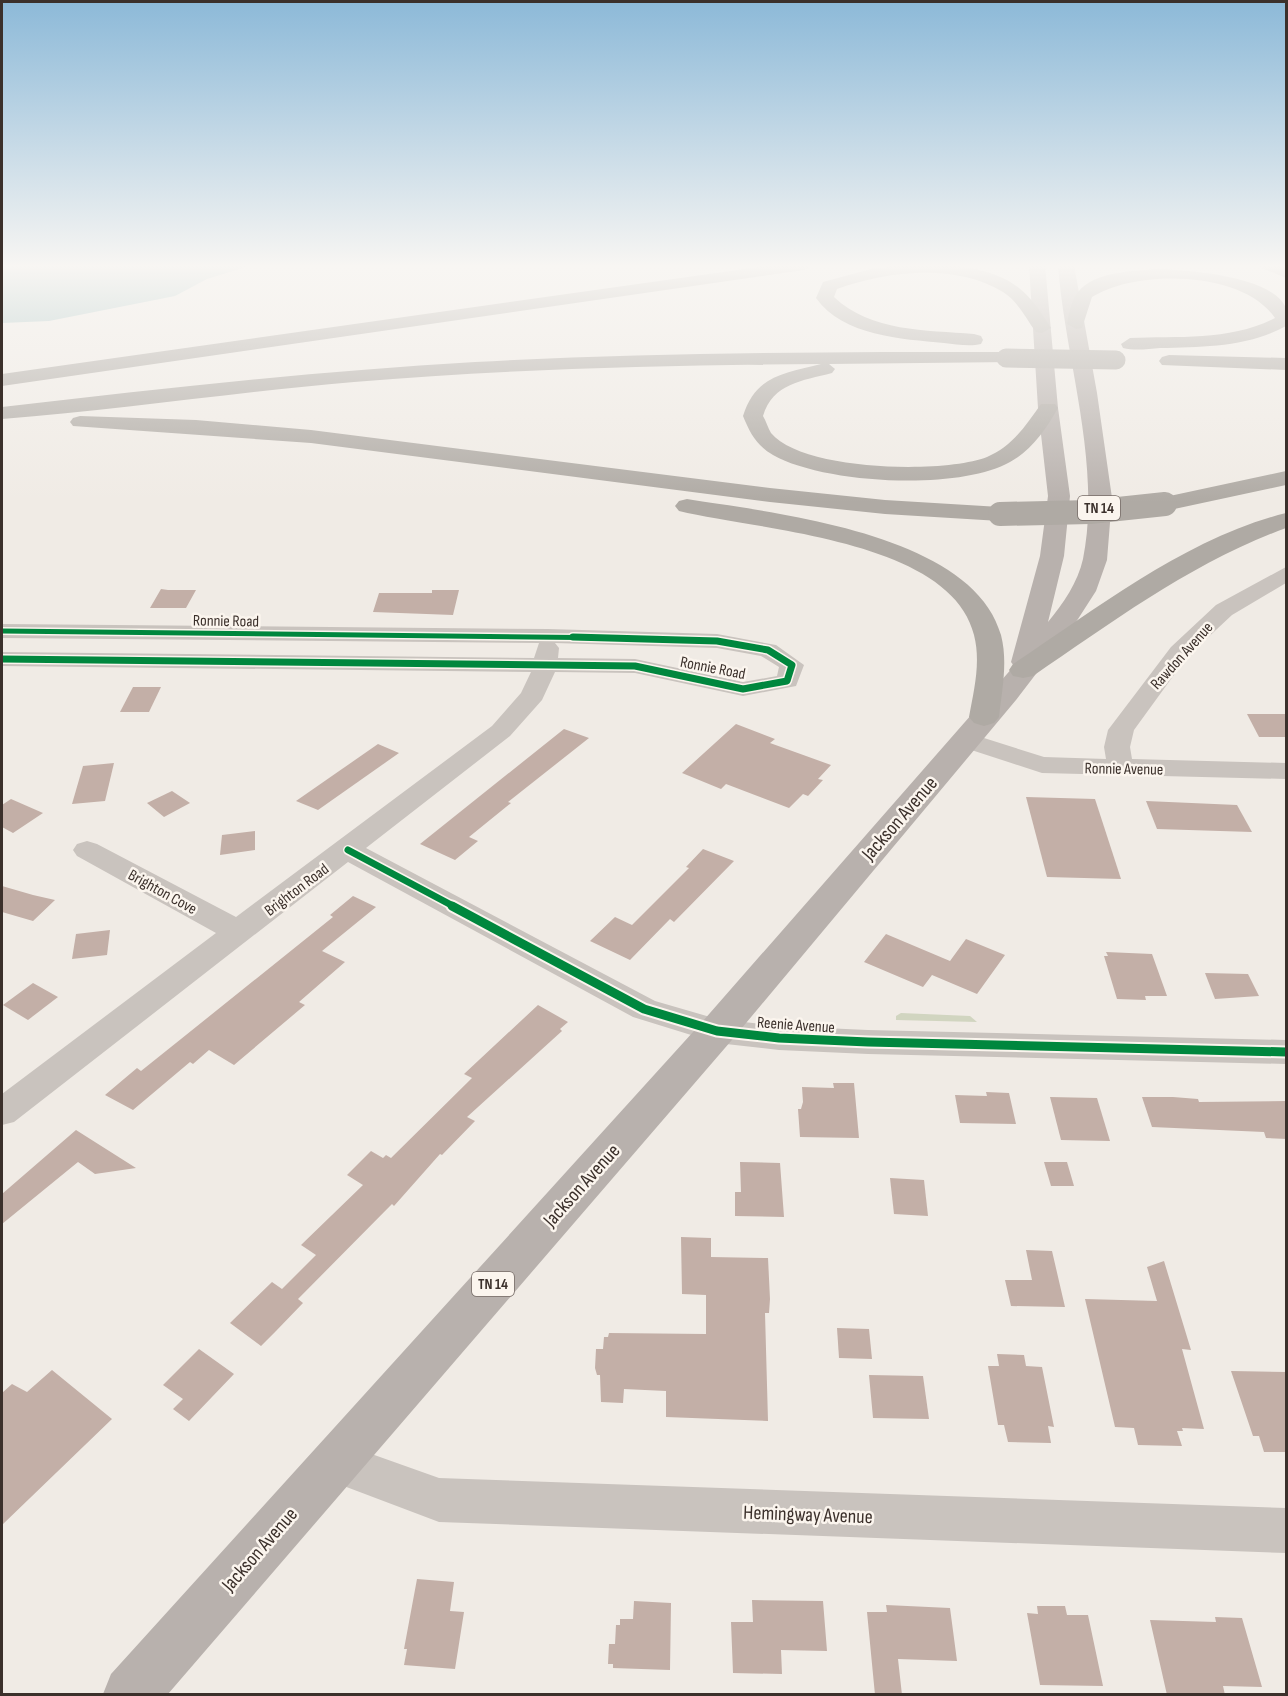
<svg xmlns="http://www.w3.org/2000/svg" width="1288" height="1696" font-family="'Sofia Sans Condensed',sans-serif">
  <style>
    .green { fill: #d1d5c0 }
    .water { fill: #a2c1c1 }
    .building { fill: #c3afa7 }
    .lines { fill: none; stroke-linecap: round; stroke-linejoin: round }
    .street { fill: #c9c3be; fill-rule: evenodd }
    .primary { fill: #b8b1ad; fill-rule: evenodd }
    .highway { fill: #afaaa4; fill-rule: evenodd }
    .highway-bridge-far1 { stroke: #afaaa4; stroke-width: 19 }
    .highway-bridge { stroke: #afaaa4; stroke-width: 24 }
    .cycleway-far2-casing { stroke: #fbf5ee; stroke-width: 8 }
    .cycleway-far1-casing { stroke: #fbf5ee; stroke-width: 10 }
    .cycleway-casing { stroke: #fbf5ee; stroke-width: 13 }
    .cycleway-far2 { stroke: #00873e; stroke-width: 5 }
    .cycleway-far1 { stroke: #00873e; stroke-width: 7 }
    .cycleway { stroke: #00873e; stroke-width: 9 }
    .labels { text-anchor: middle; stroke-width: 5; stroke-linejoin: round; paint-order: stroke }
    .shield { fill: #fbf5ee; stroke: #756b66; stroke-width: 1.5 }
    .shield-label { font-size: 15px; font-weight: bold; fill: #3b302b }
    .street-label { font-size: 16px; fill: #3b302b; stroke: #fbf5ee }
    .near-street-label { font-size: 20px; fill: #3b302b; stroke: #fbf5ee }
  </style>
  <rect width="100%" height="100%" fill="#f0ebe5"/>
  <polygon class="green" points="901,1013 970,1016 977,1022 896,1020 896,1016"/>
  <polygon class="water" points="2,265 252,265 207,279 175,296 49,321 2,323"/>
  <g class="building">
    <polygon points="161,589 168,590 196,590 186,608 150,608"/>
    <polygon points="432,590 459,590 453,615 373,612 379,593 432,593"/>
    <polygon points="133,687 161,687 149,712 120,712"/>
    <polygon points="1247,714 1287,714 1287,737 1259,737"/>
    <polygon points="736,724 775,739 770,743 831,765 818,779 823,780 808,796 803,794 789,808 726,784 721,789 682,773"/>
    <polygon points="564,729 589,738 508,802 511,803 469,837 478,841 455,860 420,844"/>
    <polygon points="378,744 399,753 318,810 296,801"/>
    <polygon points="114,763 105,801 72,804 83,766"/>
    <polygon points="172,791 190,803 164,817 147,803"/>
    <polygon points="1026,797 1095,799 1121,879 1047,877"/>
    <polygon points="11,799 43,813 13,833 2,827 2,805"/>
    <polygon points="1146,801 1237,805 1252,832 1157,829"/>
    <polygon points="255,831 255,850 220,855 222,835"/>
    <polygon points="703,849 734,861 674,922 670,919 630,960 590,941 615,917 632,925 689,868 686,867"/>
    <polygon points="2,886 33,895 55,900 33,921 2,912"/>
    <polygon points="353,896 376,907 322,951 345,962 299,1002 305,1005 234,1065 209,1050 193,1064 190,1062 133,1110 105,1095 137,1068 141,1071 181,1039 333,917 330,915"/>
    <polygon points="110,930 107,955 72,959 76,934"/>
    <polygon points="886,934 950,961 966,939 1005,955 977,994 932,975 923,987 864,962"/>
    <polygon points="1106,952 1152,954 1167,996 1145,996 1146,1000 1117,999 1104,956 1108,956"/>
    <polygon points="1205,973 1248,974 1259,996 1215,999"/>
    <polygon points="33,983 58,997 28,1020 3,1005"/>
    <polygon points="538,1005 568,1022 560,1029 562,1031 467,1117 475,1121 442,1155 440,1154 394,1206 392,1204 298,1299 303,1303 276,1331 261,1346 230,1323 272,1282 282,1289 316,1255 301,1245 363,1185 347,1175 371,1151 383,1158 386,1155 391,1158 472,1078 464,1074"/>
    <polygon points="833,1083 854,1083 859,1138 800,1137 798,1109 801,1109 803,1102 802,1087 834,1088"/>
    <polygon points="986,1092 1009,1093 1016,1124 960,1123 955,1095 987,1096"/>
    <polygon points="1050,1097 1097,1098 1110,1141 1061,1140"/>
    <polygon points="1142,1097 1173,1097 1198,1099 1199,1102 1287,1101 1287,1139 1266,1138 1264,1132 1152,1127"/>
    <polygon points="76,1130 136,1168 95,1174 78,1162 2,1224 2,1194"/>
    <polygon points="740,1162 780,1163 784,1217 735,1216 735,1192 741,1192"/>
    <polygon points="1044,1162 1067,1162 1074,1186 1051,1186"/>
    <polygon points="890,1178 924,1180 928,1216 894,1214"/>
    <polygon points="681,1237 711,1238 711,1257 768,1258 770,1299 769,1313 765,1313 768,1421 666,1417 666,1391 624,1389 623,1403 601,1402 600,1375 597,1375 595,1368 596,1349 603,1349 604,1337 608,1337 609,1333 706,1334 706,1295 682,1294"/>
    <polygon points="1026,1250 1052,1251 1065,1307 1011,1306 1005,1280 1032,1280"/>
    <polygon points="1164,1261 1191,1350 1182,1349 1204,1429 1182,1428 1183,1431 1177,1431 1182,1446 1138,1445 1134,1428 1115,1427 1085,1299 1157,1301 1147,1267"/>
    <polygon points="837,1328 869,1329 872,1359 839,1358"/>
    <polygon points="199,1349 234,1374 189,1421 173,1409 183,1399 163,1385"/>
    <polygon points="997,1354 1024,1355 1026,1366 1042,1367 1054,1427 1048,1426 1051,1443 1008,1442 1004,1425 998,1425 988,1366 999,1366"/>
    <polygon points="52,1370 112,1419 2,1525 2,1393 12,1384 27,1392"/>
    <polygon points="1231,1371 1287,1372 1287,1452 1264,1452 1259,1436 1253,1436"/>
    <polygon points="869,1375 923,1376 929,1419 873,1418"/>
    <polygon points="417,1579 454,1582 450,1611 464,1612 455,1669 404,1665 407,1649 404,1649"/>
    <polygon points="752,1600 823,1601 827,1651 781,1650 782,1674 733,1673 731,1622 753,1622"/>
    <polygon points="634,1601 671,1603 670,1670 613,1668 613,1664 608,1664 609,1644 615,1644 616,1625 620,1625 620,1619 633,1619"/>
    <polygon points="886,1605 950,1608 957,1661 898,1659 902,1695 875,1695 867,1612 887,1612"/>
    <polygon points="1037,1606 1065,1606 1067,1615 1088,1615 1103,1686 1040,1685 1027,1613 1038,1614"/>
    <polygon points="1215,1617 1242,1618 1262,1687 1223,1686 1225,1695 1167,1695 1150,1620 1216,1622"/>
  </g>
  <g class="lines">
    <g class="street">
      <polygon points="1286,567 1286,583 1232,615 1187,657 1134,730 1130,747 1132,759 1286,763 1286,779 1042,773 956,745 952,740 956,735 965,732 1044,757 1106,759 1104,747 1108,730 1171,647 1216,605"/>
      <path d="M2,624L548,629L717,634L776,645L804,665L796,686L743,696L635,673L555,672L542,700L510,736L366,848L655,1001L717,1019L779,1026L868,1030L1286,1040V1064L868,1054L779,1050L717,1043L633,1017L348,862L14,1122L2,1125V1094L216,933L77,856L73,850L77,844L87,841L97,844L236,917L492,726L521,693L531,672L2,666V652L534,658L539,643L2,638ZM555,643L717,648L761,656L779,667L777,676L743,682L635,659L558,658L559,648Z"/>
      <polygon points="335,1441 439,1478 1286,1508 1286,1553 439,1522 320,1477 313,1462 320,1447"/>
    </g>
    <path class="primary" d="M1029,265H1045L1058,408L1070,496L1064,556L1048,622C1063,604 1078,582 1083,559C1102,463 1065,360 1058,265H1074L1097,393L1112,498L1107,560L1096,591L1078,619L1016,700L731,1041L168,1694H103L111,1674L703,1021L1014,666L1011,662L1040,556L1048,496L1038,408Z"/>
    <g class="highway">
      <polygon points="772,265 812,265 804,270 2,386 2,374"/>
      <path d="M906,265C942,265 989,264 1019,288C1032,298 1042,314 1051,328L1042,333L1036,332C1026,319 1018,301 1003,292C956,263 887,271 837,289L834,297C871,332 926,330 974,334L981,336L983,340L981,344C969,347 956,344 944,343C902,339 843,336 816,298L823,282L871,269Z"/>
      <polygon points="1260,265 1286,267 1286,278 1262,268"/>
      <path d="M1159,269C1188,270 1273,276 1286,308C1288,313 1286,321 1286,326C1248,347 1203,347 1160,348C1148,349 1135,351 1123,348L1121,344L1130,338C1178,336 1231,341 1275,318C1243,270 1136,269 1092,297L1082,328L1076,329L1067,324C1069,314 1071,301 1078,292C1095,271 1134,271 1159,269Z"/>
      <path d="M1006,352L1016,358L1013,362L829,364L835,369L832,373C802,381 773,383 763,416C766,421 768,428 771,433C802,471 944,474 987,457C1012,447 1026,425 1041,404H1055L1058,408C1046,429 1032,450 1010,462C959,491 824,484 773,455C756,445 750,433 743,416C756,375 783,374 821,364C665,365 509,369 354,382C236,392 119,410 2,419V407C159,389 317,371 475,362C652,352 829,352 1006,352Z"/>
      <polygon points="1169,355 1286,358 1286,370 1162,365 1159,361 1162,357"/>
      <polygon points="80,416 196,420 311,430 770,488 885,500 1000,507 1008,509 1012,514 1008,519 1000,521 885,514 770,502 311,443 73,426 70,422 73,418"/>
      <polygon points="1286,471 1286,485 1165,511 1157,509 1153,504 1157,499 1165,497"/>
      <path d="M687,499C774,513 973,533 1001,635C1008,662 1002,690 999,717L994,723L984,726L974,723L969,717C974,690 981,662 974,635C951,539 756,530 679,511L675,506L679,501Z"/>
      <path d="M1286,513V528C1193,562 1114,621 1033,676L1023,678L1013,676L1009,670L1013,664C1098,608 1186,538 1286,513Z"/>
    </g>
    <polyline class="highway-bridge-far1" points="1006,358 1116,360"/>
    <polyline class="highway-bridge" points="1000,514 1090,512 1165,504"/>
    <defs>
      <polyline id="cycleway-far2" points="2,631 623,638"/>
      <g id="cycleway-far1">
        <polyline points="2,659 635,666 743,689 787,681 792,665 768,650 717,641 573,637"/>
        <polyline points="348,850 455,907"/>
      </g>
      <polyline id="cycleway" points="452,906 644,1009 717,1031 779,1038 868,1042 1286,1052"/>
    </defs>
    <use href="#cycleway-far2" class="cycleway-far2-casing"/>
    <use href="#cycleway-far1" class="cycleway-far1-casing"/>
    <use href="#cycleway" class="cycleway-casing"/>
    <use href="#cycleway-far2" class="cycleway-far2"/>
    <use href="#cycleway-far1" class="cycleway-far1"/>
    <use href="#cycleway" class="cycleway"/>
  </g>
  <linearGradient id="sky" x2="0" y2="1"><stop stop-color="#8cb9d8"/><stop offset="0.53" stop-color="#f8f6f3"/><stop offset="1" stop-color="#f8f6f3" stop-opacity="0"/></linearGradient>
  <rect width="1288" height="502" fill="url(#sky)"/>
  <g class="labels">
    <g class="shield">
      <rect x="1078" y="496" width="42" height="24" rx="4.5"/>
      <rect x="472" y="1272" width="42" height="24" rx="4.5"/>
    </g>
    <g class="shield-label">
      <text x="1099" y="513">TN 14</text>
      <text x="493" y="1289">TN 14</text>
    </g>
    <g class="street-label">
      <text transform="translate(226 620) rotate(1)" y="6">Ronnie Road</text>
      <text transform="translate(1181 655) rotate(-48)" y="6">Rawdon Avenue</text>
      <text transform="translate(713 667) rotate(11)" y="6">Ronnie Road</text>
      <text transform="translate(1124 768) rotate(1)" y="6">Ronnie Avenue</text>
      <text transform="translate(296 889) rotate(-37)" y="6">Brighton Road</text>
      <text transform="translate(163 891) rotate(29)" y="6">Brighton Cove</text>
      <text transform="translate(796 1024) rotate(4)" y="6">Reenie Avenue</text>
    </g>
    <g class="near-street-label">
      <text transform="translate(899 818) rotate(-49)" y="7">Jackson Avenue</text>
      <text transform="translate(581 1185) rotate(-48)" y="7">Jackson Avenue</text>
      <text transform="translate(808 1514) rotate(2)" y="7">Hemingway Avenue</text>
      <text transform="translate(259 1549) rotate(-49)" y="7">Jackson Avenue</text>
    </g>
  </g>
  <rect width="1288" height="1696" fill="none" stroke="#3b302b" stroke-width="6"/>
</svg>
